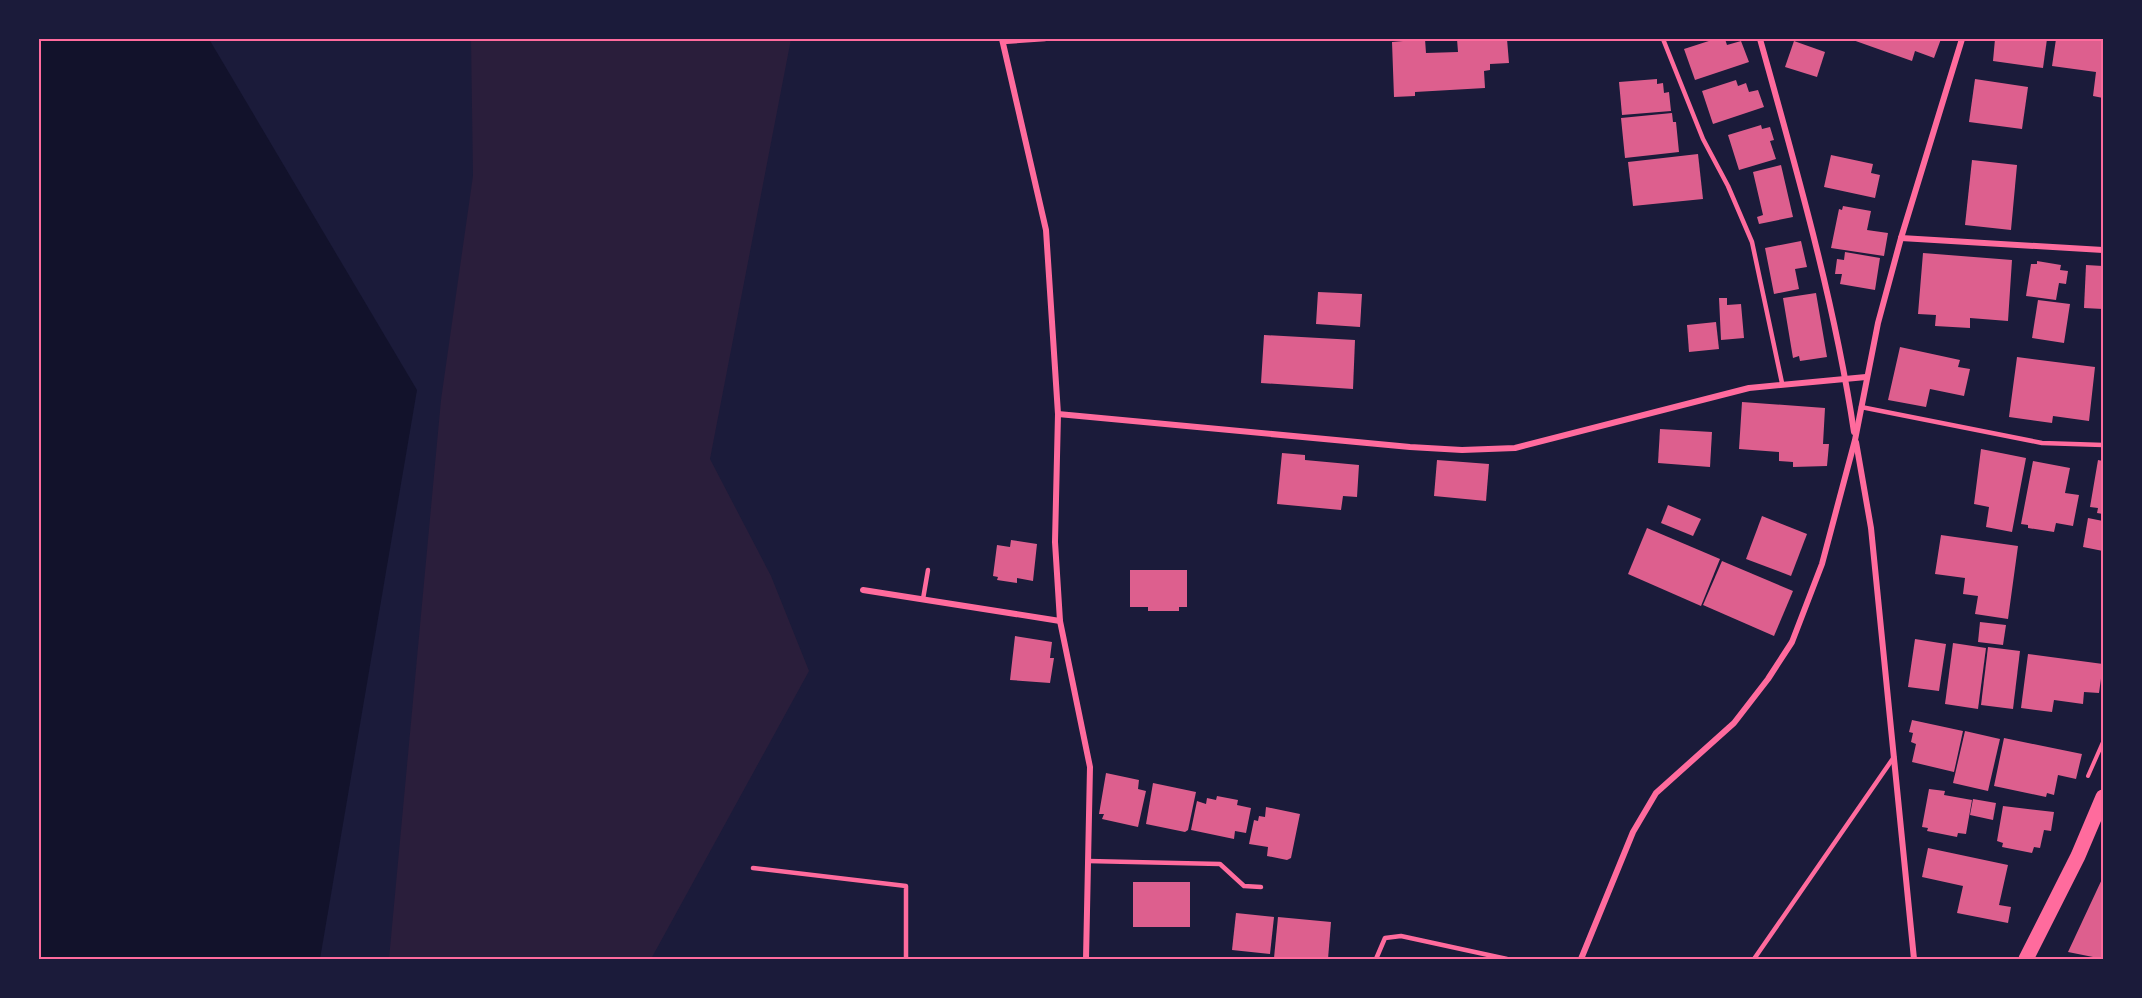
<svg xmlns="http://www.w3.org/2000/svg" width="2142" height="998" font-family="'Fira Sans Condensed',sans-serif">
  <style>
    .green { fill: #2a1e3b }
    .water { fill: #12122b }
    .building { fill: #dd5f8e }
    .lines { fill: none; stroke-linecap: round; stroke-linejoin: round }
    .path { stroke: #ff6b9d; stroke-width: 4 }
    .service { stroke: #ff6b9d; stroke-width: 4.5 }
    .minor { stroke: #ff6b9d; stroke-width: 6 }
    .primary { stroke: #ff6b9d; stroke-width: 15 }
    .neatline { fill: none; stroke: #ff6b9d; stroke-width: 2 }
  </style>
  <rect width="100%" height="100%" fill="#1b1b3a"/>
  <polygon class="green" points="471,39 791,39 710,459 771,576 809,671 651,959 389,959 441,400 473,176"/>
  <polygon class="water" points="39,39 209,39 417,390 320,959 39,959"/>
  <g class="building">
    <polygon points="1425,39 1426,53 1458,52 1457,39 1507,39 1509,63 1490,64 1490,70 1484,71 1485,88 1415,92 1415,96 1394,97 1392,42"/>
    <polygon points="1715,39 1725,39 1727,45 1741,41 1749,62 1695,80 1684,49"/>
    <polygon points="1850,39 1941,39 1934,58 1915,51 1912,61"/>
    <polygon points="1995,39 2047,39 2043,68 1993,61"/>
    <polygon points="2056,39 2103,41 2103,98 2093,96 2096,72 2052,66"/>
    <polygon points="1794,41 1825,52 1817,77 1785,67"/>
    <polygon points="1657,79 1657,84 1663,83 1664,93 1669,92 1671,111 1622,115 1619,82"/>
    <polygon points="1975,79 2028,87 2022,129 1969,122"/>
    <polygon points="1736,80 1738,86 1746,83 1749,92 1758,90 1764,107 1713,124 1702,91"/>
    <polygon points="1672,113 1673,122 1676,122 1679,152 1625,158 1621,118"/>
    <polygon points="1761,125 1762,129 1770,127 1774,140 1770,141 1776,159 1739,170 1728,135"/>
    <polygon points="1698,154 1703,199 1633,206 1628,162"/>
    <polygon points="1831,155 1873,164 1871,173 1880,175 1875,198 1824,187"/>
    <polygon points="1972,160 2017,165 2011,230 1965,225"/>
    <polygon points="1781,165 1793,217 1759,224 1757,217 1763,215 1753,172"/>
    <polygon points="1843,206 1871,211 1867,230 1888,233 1884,256 1831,248 1839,209 1842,210"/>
    <polygon points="1801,241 1807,267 1795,269 1799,289 1774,294 1765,248"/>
    <polygon points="1845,252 1880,258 1875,290 1840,284 1842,274 1835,274 1837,259 1844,260"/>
    <polygon points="1923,253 2012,260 2008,321 1970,318 1970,328 1935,326 1936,315 1918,314"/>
    <polygon points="2037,261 2061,265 2060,270 2068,271 2066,284 2059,283 2056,300 2026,296 2031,264 2037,264"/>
    <polygon points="2086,265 2103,266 2103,309 2084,308"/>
    <polygon points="1318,292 1362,294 1360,327 1316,324"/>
    <polygon points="1816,293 1827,357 1800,361 1799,356 1793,358 1783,298"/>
    <polygon points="1719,298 1727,298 1727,305 1741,304 1744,338 1721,340"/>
    <polygon points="2038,300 2070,304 2064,343 2032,338"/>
    <polygon points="1716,322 1719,349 1689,352 1687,325"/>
    <polygon points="1264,335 1355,340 1353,389 1261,383"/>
    <polygon points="1900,347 1960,360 1958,367 1970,369 1964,396 1930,389 1926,407 1888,400"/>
    <polygon points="2017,357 2095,367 2089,421 2053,416 2052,423 2009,417"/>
    <polygon points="1742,402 1825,408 1823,444 1829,444 1827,466 1793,467 1793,462 1779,461 1779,452 1739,449"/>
    <polygon points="1660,429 1712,432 1710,467 1658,463"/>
    <polygon points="1981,449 2026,458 2012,532 1986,527 1989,507 1974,504"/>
    <polygon points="1282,453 1305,455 1305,460 1359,465 1357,497 1343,496 1341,510 1277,504"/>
    <polygon points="1437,460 1489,464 1486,501 1434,496"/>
    <polygon points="2098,460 2103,461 2103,514 2097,513 2098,508 2090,507"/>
    <polygon points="2033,461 2070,468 2065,493 2079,495 2073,526 2056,523 2054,532 2028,528 2028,525 2021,524"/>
    <polygon points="1668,505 1701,519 1693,536 1661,523"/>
    <polygon points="1762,516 1807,534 1791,576 1746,559"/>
    <polygon points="2088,518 2103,521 2103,551 2083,547"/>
    <polygon points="1647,528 1720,559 1701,606 1628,574"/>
    <polygon points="1941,535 2018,546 2008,619 1975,614 1978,596 1963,594 1965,578 1935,574"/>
    <polygon points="1011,540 1037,544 1033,581 1017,578 1017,583 997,580 998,577 993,576 997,545 1010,547"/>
    <polygon points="1722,561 1793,591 1774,636 1703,605"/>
    <polygon points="1130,570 1187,570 1187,607 1179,607 1179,611 1148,611 1148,607 1130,607"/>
    <polygon points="1980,622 2006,625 2003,645 1978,642"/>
    <polygon points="1015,636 1052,642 1050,658 1054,658 1050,683 1010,680"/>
    <polygon points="1915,639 1946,644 1939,691 1908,687"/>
    <polygon points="1953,643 1986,648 1978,709 1945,704"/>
    <polygon points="1988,647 2020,651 2013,709 1981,705"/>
    <polygon points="2028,654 2103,664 2099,693 2084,692 2083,704 2054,700 2052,712 2021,708"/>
    <polygon points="1912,720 1963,731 1954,772 1912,762 1916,744 1911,742 1913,733 1909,732"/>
    <polygon points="1965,731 2000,739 1988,791 1953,783"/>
    <polygon points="2004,738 2082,754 2076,779 2058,775 2054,795 2047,793 2046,797 1994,786"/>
    <polygon points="1106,773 1139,780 1138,789 1146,791 1138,827 1102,819 1104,814 1099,814"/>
    <polygon points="1153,783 1196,792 1188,830 1185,832 1146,824"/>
    <polygon points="1929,789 1945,791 1944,795 1972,800 1966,834 1958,833 1957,837 1927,831 1928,828 1922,827"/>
    <polygon points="1217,796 1238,800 1237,805 1251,808 1246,833 1235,831 1234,839 1191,830 1197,801 1206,804 1207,798 1216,800"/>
    <polygon points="1973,799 1996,803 1993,820 1970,815"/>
    <polygon points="2003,806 2054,812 2051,831 2044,830 2040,848 2034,847 2032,853 2002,847 2003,843 1997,841"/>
    <polygon points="1266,807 1300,814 1291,858 1287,860 1267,856 1268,847 1249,844 1254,820 1258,821 1259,816 1265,817"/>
    <polygon points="1928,848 2008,865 1999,905 2011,907 2008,923 1957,913 1963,886 1922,877"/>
    <polygon points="2103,877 2103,959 2068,952"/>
    <rect x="1133" y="882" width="57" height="45"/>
    <polygon points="1236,913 1274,917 1270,954 1232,950"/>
    <polygon points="1278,917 1331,922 1328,959 1274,958"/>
  </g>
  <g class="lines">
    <polyline class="path" points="2088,776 2103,742"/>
    <g class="service">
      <polyline points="1663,39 1703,139 1728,186 1752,242 1782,383"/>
      <polyline points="1003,42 1045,39"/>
      <polyline points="1861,407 2042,443 2103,445"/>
      <polyline points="923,599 928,570"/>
      <polyline points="1088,861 1220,864 1244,886 1261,887"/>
      <polyline points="753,868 906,886 906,959"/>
      <polyline points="1376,959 1385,938 1401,936 1507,959"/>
      <polyline points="1754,959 1894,757"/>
    </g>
    <g class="minor">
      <polyline points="1002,39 1046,230 1058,414 1055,542 1060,621 1090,767 1086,959"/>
      <path d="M1760,39C1796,168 1834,299 1854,432"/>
      <polyline points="1901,238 2103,250"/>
      <polyline points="1058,414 1410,447 1462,450 1515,448 1749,388 1866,377"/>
      <polyline points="1856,442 1871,528 1914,959"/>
      <polyline points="863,590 1060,621"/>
      <polyline points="1581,959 1633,832 1656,793 1734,723 1768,679 1792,642 1822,564 1855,440 1878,323 1901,238 1962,39"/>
    </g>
    <polyline class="primary" points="2026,959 2078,856 2103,797"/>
  </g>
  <rect width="2142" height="998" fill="none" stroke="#1b1b3a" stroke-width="81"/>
  <rect x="40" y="40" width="2062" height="918" class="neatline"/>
</svg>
